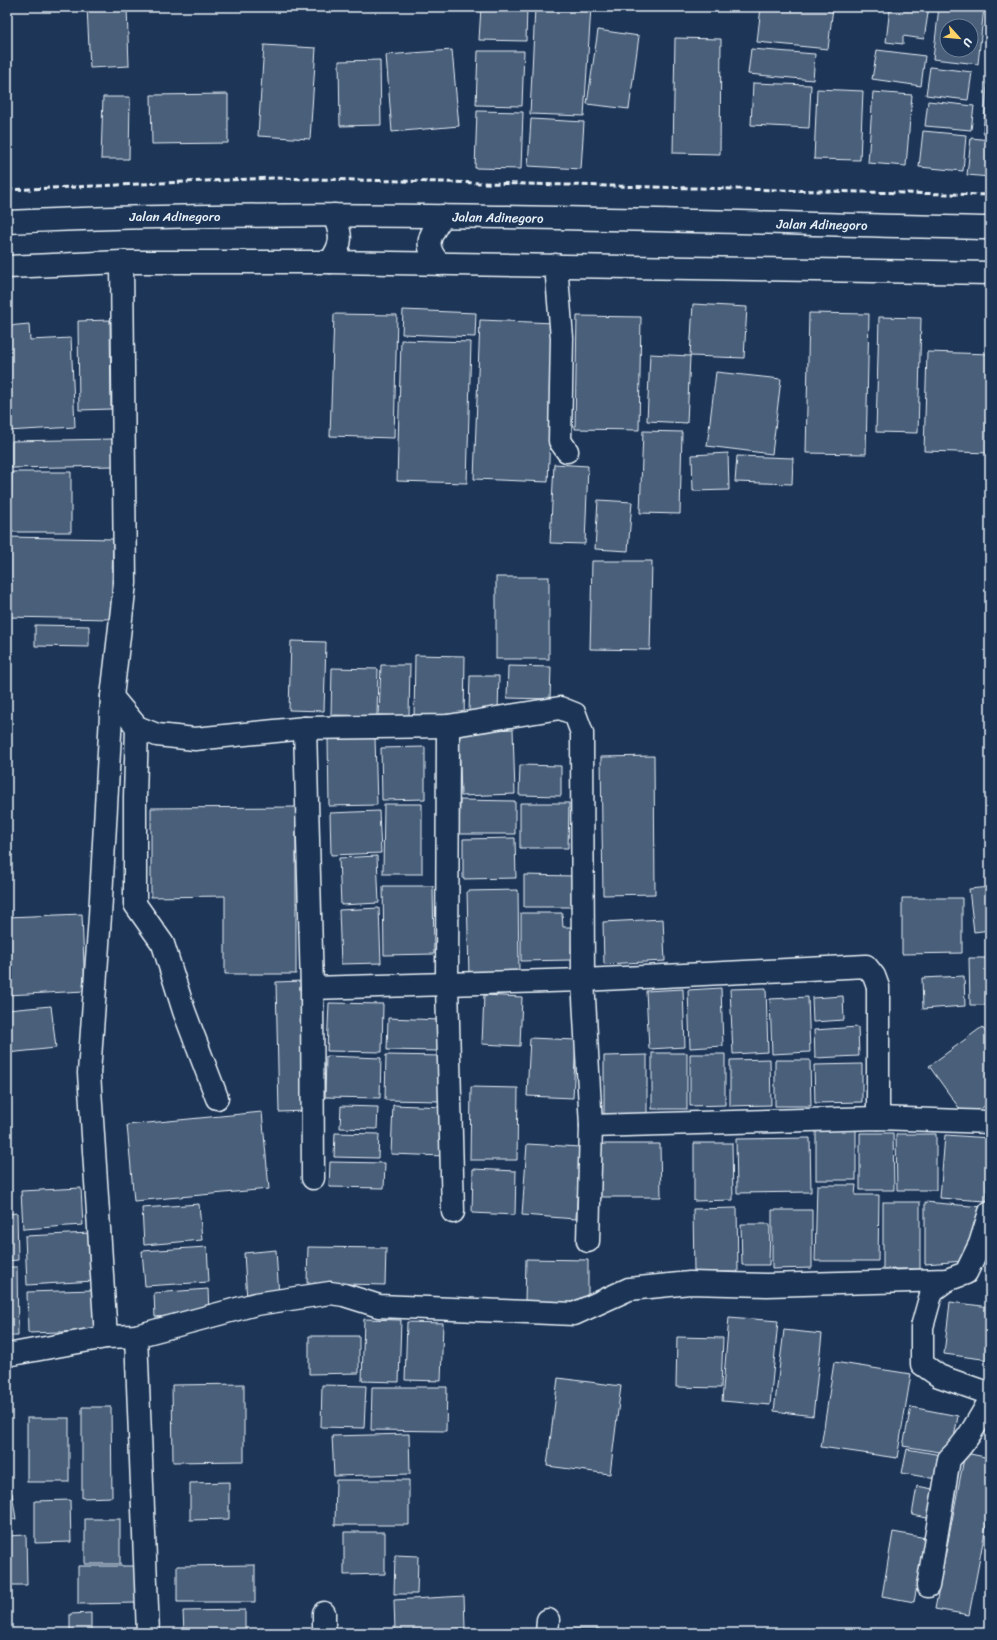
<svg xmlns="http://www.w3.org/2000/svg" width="997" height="1640" font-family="Sriracha,sans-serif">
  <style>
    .building { fill: #495e7a; stroke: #e8f1f8; fill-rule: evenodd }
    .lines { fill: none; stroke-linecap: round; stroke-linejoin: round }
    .minor-casing { stroke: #e8f1f8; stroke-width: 25 }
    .highway-casing { stroke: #e8f1f8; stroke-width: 25 }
    .minor { stroke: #1d3557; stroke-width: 22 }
    .highway { stroke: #1d3557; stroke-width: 22 }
    .rail { stroke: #e8f1f8; stroke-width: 3; stroke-dasharray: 6 3; stroke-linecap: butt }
    .labels { text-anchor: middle; stroke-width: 3; stroke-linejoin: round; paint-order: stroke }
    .street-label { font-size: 13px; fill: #e8f1f8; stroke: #1d3557 }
  </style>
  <rect width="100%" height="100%" fill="#1d3557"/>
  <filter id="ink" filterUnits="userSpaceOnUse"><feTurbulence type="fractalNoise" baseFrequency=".025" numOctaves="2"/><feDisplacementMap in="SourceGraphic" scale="8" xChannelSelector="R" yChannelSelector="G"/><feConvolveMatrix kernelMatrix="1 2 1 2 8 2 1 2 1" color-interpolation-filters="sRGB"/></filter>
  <g filter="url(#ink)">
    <g class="building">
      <polygon points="87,7 127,7 129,66 90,68"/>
      <polygon points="481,7 527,7 526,41 479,40"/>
      <polygon points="535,7 591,7 584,116 530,114"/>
      <polygon points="761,7 833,7 828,49 757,42"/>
      <polygon points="890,7 929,7 924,39 903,36 903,44 886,42"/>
      <path d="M939,7H984L978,64L933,59ZM947,26H971V50H947Z"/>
      <polygon points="598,30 639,36 629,109 587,104"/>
      <polygon points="675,38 721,39 720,154 673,153"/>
      <polygon points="264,45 316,48 310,139 258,136"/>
      <polygon points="751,49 815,54 813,80 748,74"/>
      <polygon points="452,50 459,126 392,132 386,55"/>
      <polygon points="877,50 925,56 921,86 872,79"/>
      <polygon points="478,51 524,51 522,106 476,105"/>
      <polygon points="380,60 381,125 340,126 339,61"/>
      <polygon points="930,67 972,72 968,100 926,95"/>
      <polygon points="753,83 811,85 809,128 751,125"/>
      <polygon points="987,85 990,85 990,134 983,133"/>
      <polygon points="817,89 863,91 860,160 814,159"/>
      <polygon points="873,92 912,95 906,166 868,163"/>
      <polygon points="228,94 228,143 152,144 151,95"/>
      <polygon points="103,97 130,97 129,159 101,159"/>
      <polygon points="928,101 974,106 971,130 925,126"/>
      <polygon points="477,111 523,112 521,169 475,168"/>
      <polygon points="531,119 584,122 581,169 528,166"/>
      <polygon points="923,131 966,135 963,171 919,167"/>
      <polygon points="971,138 990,140 990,177 967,175"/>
      <polygon points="693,304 747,307 744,358 690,356"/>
      <polygon points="403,310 476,313 475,337 402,334"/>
      <polygon points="809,313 869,314 866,454 806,453"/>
      <polygon points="334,314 397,315 394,438 330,436"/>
      <polygon points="577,316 641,317 639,430 575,429"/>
      <polygon points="879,317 921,318 918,433 876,432"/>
      <polygon points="110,320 111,409 79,410 78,321"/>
      <polygon points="480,320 555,323 548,482 474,479"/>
      <polygon points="29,324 30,340 71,338 75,427 7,431 7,326"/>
      <polygon points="401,340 471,342 467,483 397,481"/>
      <polygon points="927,352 990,354 990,453 924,451"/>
      <polygon points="650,354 690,356 687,423 647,421"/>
      <polygon points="716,372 781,379 772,454 707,446"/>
      <polygon points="643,431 682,432 680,514 640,513"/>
      <polygon points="114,439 114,466 12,468 12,441"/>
      <polygon points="728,453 729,490 693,491 692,455"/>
      <polygon points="737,456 793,458 792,484 735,482"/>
      <polygon points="554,464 588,466 585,544 550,543"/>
      <polygon points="12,472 71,472 71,532 11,532"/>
      <polygon points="598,500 632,502 628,551 595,549"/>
      <polygon points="7,537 113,539 111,619 7,617"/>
      <polygon points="592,561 652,561 650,650 590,649"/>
      <rect x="496" y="577" width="53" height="82"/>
      <polygon points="35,625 89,626 89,647 35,646"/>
      <polygon points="291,641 326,642 324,711 289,710"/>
      <polygon points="415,655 465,656 464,720 414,719"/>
      <polygon points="381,665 410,665 409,716 379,715"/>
      <polygon points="508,666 551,667 550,699 507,698"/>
      <polygon points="332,668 378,669 377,716 331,715"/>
      <polygon points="470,676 499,676 498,712 469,711"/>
      <polygon points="513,729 515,794 461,796 459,731"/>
      <polygon points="375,738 377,805 329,806 328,739"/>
      <polygon points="425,747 425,799 382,800 381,748"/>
      <polygon points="654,756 655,894 603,895 601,757"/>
      <polygon points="520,765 561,766 561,796 519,795"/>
      <polygon points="460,800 515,801 515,834 459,834"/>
      <polygon points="520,803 569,803 568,848 520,848"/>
      <polygon points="384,804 422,804 422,874 383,874"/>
      <polygon points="296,807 296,974 225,974 225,896 151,897 151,808"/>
      <polygon points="379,811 381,853 331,855 330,813"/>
      <polygon points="515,838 516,878 463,879 463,839"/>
      <polygon points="377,856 379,903 341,905 339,858"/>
      <polygon points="524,875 574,876 574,907 524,907"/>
      <polygon points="383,886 433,886 434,954 384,955"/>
      <polygon points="990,887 990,930 974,932 969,889"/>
      <polygon points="518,890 519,975 469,976 467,891"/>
      <polygon points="902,898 962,898 962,953 902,954"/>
      <polygon points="379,908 381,963 341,964 339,910"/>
      <polygon points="521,913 562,913 563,927 572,927 571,960 521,961"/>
      <polygon points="82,914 85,991 7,995 7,917"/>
      <polygon points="663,919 665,961 604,964 603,922"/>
      <polygon points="969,958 990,958 990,1005 970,1005"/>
      <polygon points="964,976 965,1006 923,1009 922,978"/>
      <polygon points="302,981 305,1111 279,1112 276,982"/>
      <polygon points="721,988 723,1046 690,1048 688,990"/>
      <polygon points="766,988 768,1052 733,1054 730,989"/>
      <polygon points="683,989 685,1047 649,1049 646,991"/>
      <polygon points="484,995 522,997 520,1046 482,1044"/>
      <polygon points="843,996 844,1020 813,1022 812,998"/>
      <polygon points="808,997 810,1052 772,1054 770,999"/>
      <polygon points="329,1003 383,1004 382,1052 327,1051"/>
      <polygon points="51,1006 56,1048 7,1053 7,1010"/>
      <polygon points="388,1018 440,1020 439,1051 387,1050"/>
      <polygon points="858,1027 859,1056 815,1058 814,1030"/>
      <polygon points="982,1027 990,1038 990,1102 967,1119 929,1066"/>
      <polygon points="530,1038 576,1040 573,1098 527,1096"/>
      <rect x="652" y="1053" width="35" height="56"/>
      <polygon points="690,1054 725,1054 725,1105 690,1106"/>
      <polygon points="386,1055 442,1056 441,1101 385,1100"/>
      <polygon points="647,1055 647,1114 604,1114 604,1056"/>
      <polygon points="326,1056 381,1058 380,1098 325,1097"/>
      <polygon points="770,1059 771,1105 730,1106 730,1060"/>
      <polygon points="775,1060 810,1060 811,1106 775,1106"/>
      <polygon points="862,1064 862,1102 815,1103 814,1065"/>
      <polygon points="471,1087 518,1088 517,1160 470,1160"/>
      <polygon points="393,1105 445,1107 444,1156 391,1154"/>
      <polygon points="341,1106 378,1107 377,1129 340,1128"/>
      <polygon points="262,1112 269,1189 134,1201 127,1125"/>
      <rect x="816" y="1129" width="40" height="51"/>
      <polygon points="335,1133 379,1134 378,1158 334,1157"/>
      <polygon points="860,1133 893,1133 894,1190 860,1190"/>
      <polygon points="896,1134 936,1134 936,1190 897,1190"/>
      <polygon points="945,1135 990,1138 986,1201 940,1198"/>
      <polygon points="810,1138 811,1192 737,1193 736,1139"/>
      <polygon points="694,1143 732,1143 733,1200 694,1201"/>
      <polygon points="527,1144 580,1147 576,1219 522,1215"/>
      <polygon points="598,1144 660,1144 661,1197 599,1197"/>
      <polygon points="330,1162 385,1163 384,1188 329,1187"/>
      <polygon points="473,1169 516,1171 515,1215 472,1213"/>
      <polygon points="817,1185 856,1185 855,1195 879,1195 878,1261 815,1261"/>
      <polygon points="81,1188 83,1225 23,1229 21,1191"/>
      <rect x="883" y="1202" width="37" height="67"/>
      <polygon points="925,1202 982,1207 964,1261 925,1264"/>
      <polygon points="199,1204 202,1240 144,1245 142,1208"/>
      <polygon points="737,1208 738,1272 694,1272 693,1209"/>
      <polygon points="772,1210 812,1210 812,1268 772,1269"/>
      <polygon points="17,1213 18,1260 7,1261 7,1214"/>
      <polygon points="741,1224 770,1224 769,1265 742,1265"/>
      <polygon points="91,1233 94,1281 27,1285 25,1236"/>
      <polygon points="207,1247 209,1282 145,1286 142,1251"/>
      <polygon points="308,1247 386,1248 385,1285 307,1283"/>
      <polygon points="276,1250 279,1297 247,1300 244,1253"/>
      <polygon points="526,1259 588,1260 588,1303 525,1302"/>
      <polygon points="7,1267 17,1267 18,1336 7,1336"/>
      <polygon points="208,1289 209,1313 155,1317 154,1293"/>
      <polygon points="93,1290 94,1331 28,1333 27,1292"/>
      <polygon points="950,1302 990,1307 990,1360 944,1354"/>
      <polygon points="729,1317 778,1321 770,1405 722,1401"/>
      <polygon points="364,1319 401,1320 399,1382 362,1381"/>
      <polygon points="407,1322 443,1323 441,1381 405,1380"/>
      <polygon points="784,1330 822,1334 813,1416 774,1411"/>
      <polygon points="309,1336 359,1336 359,1373 309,1374"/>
      <polygon points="677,1337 723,1338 721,1388 676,1387"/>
      <polygon points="834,1362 911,1374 897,1458 821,1447"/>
      <polygon points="558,1378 621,1386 610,1474 547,1466"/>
      <polygon points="244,1384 244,1461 173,1462 172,1385"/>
      <polygon points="322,1385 366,1386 364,1428 321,1427"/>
      <polygon points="372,1387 447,1387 446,1431 371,1430"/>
      <polygon points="82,1407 111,1407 112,1497 82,1498"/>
      <polygon points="911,1407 958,1416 951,1454 903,1446"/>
      <rect x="27" y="1418" width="42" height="64"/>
      <polygon points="409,1434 410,1474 334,1476 332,1436"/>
      <polygon points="907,1449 941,1455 936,1479 902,1473"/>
      <polygon points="965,1453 990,1458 990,1505 969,1615 935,1609"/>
      <polygon points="336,1480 409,1480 409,1525 335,1525"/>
      <polygon points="229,1482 229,1519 190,1520 190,1483"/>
      <polygon points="917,1486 938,1490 932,1519 912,1515"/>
      <polygon points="7,1493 12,1493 16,1519 7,1520"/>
      <polygon points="70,1500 71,1542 35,1543 35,1501"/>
      <rect x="85" y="1519" width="35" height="45"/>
      <polygon points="344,1532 385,1532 385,1574 344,1575"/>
      <polygon points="893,1532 926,1538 914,1602 882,1596"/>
      <polygon points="26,1535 27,1585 7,1585 7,1536"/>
      <polygon points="395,1555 418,1556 417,1594 394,1594"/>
      <polygon points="255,1565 255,1602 177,1602 177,1566"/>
      <polygon points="78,1566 137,1566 137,1603 78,1604"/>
      <polygon points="464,1596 465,1628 395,1631 394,1600"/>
      <polygon points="245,1610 245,1633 184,1633 183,1611"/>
      <polygon points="91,1613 91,1633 70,1633 70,1614"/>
      <rect x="556" y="1629" width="43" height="4"/>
    </g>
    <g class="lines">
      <defs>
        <g id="minor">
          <polyline points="556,265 562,338 560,441 567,451"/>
          <polyline points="112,697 137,727 157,735 195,739 305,728 448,726 560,708 575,714 582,733 583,980 591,1126 588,1241"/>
          <polyline points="448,726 447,985 453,1212"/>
          <polyline points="137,727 135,797 135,904 163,944 184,1011 217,1098"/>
          <polyline points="305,728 312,988 313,1178"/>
          <polyline points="312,988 583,980 866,966 874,976 878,987 878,1118"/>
          <polyline points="591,1126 878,1118 990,1122"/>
          <polyline points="947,1280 932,1291 922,1327 922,1364 939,1376 990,1394"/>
          <polyline points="136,1336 148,1633"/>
          <polyline points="106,1337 89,1073 100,916 112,697 125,583 122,262"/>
          <polyline points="7,1355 106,1337 136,1336 256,1304 330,1293 344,1295 379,1306 574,1314 629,1289 690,1283 767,1285 947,1280 966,1273 980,1244 990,1212"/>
          <path d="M928,1586L949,1459C967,1442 978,1421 990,1400"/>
          <polyline points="324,1613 324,1633"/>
          <polyline points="547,1633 548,1620"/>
        </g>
        <g id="highway">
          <path d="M7,222C334,207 662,221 990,228"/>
          <path d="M330,262C343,243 342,236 334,215"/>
          <path d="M440,264C422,245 430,235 443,216"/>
          <polyline points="7,267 122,262 330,262 990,273"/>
        </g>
      </defs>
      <use href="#minor" class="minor-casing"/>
      <use href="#highway" class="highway-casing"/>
      <use href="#minor" class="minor"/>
      <use href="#highway" class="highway"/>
      <polyline class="rail" points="7,190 273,178 990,195"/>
    </g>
  </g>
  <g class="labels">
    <g class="street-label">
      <text x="175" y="221">Jalan Adinegoro</text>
      <text transform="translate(498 217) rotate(1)" y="5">Jalan Adinegoro</text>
      <text transform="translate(822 224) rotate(1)" y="5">Jalan Adinegoro</text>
    </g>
  </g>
  <rect width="997" height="1640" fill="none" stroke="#1d3557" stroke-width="24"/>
  <rect x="12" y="12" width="973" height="1616" fill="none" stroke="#e8f1f8" stroke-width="1.5" filter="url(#ink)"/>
  <g transform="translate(959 38) rotate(117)"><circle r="19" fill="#1d3557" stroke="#6e8097"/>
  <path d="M0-3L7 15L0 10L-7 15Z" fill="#ffd166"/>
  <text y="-6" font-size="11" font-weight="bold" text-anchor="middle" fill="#e8f1f8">U</text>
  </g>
</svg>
